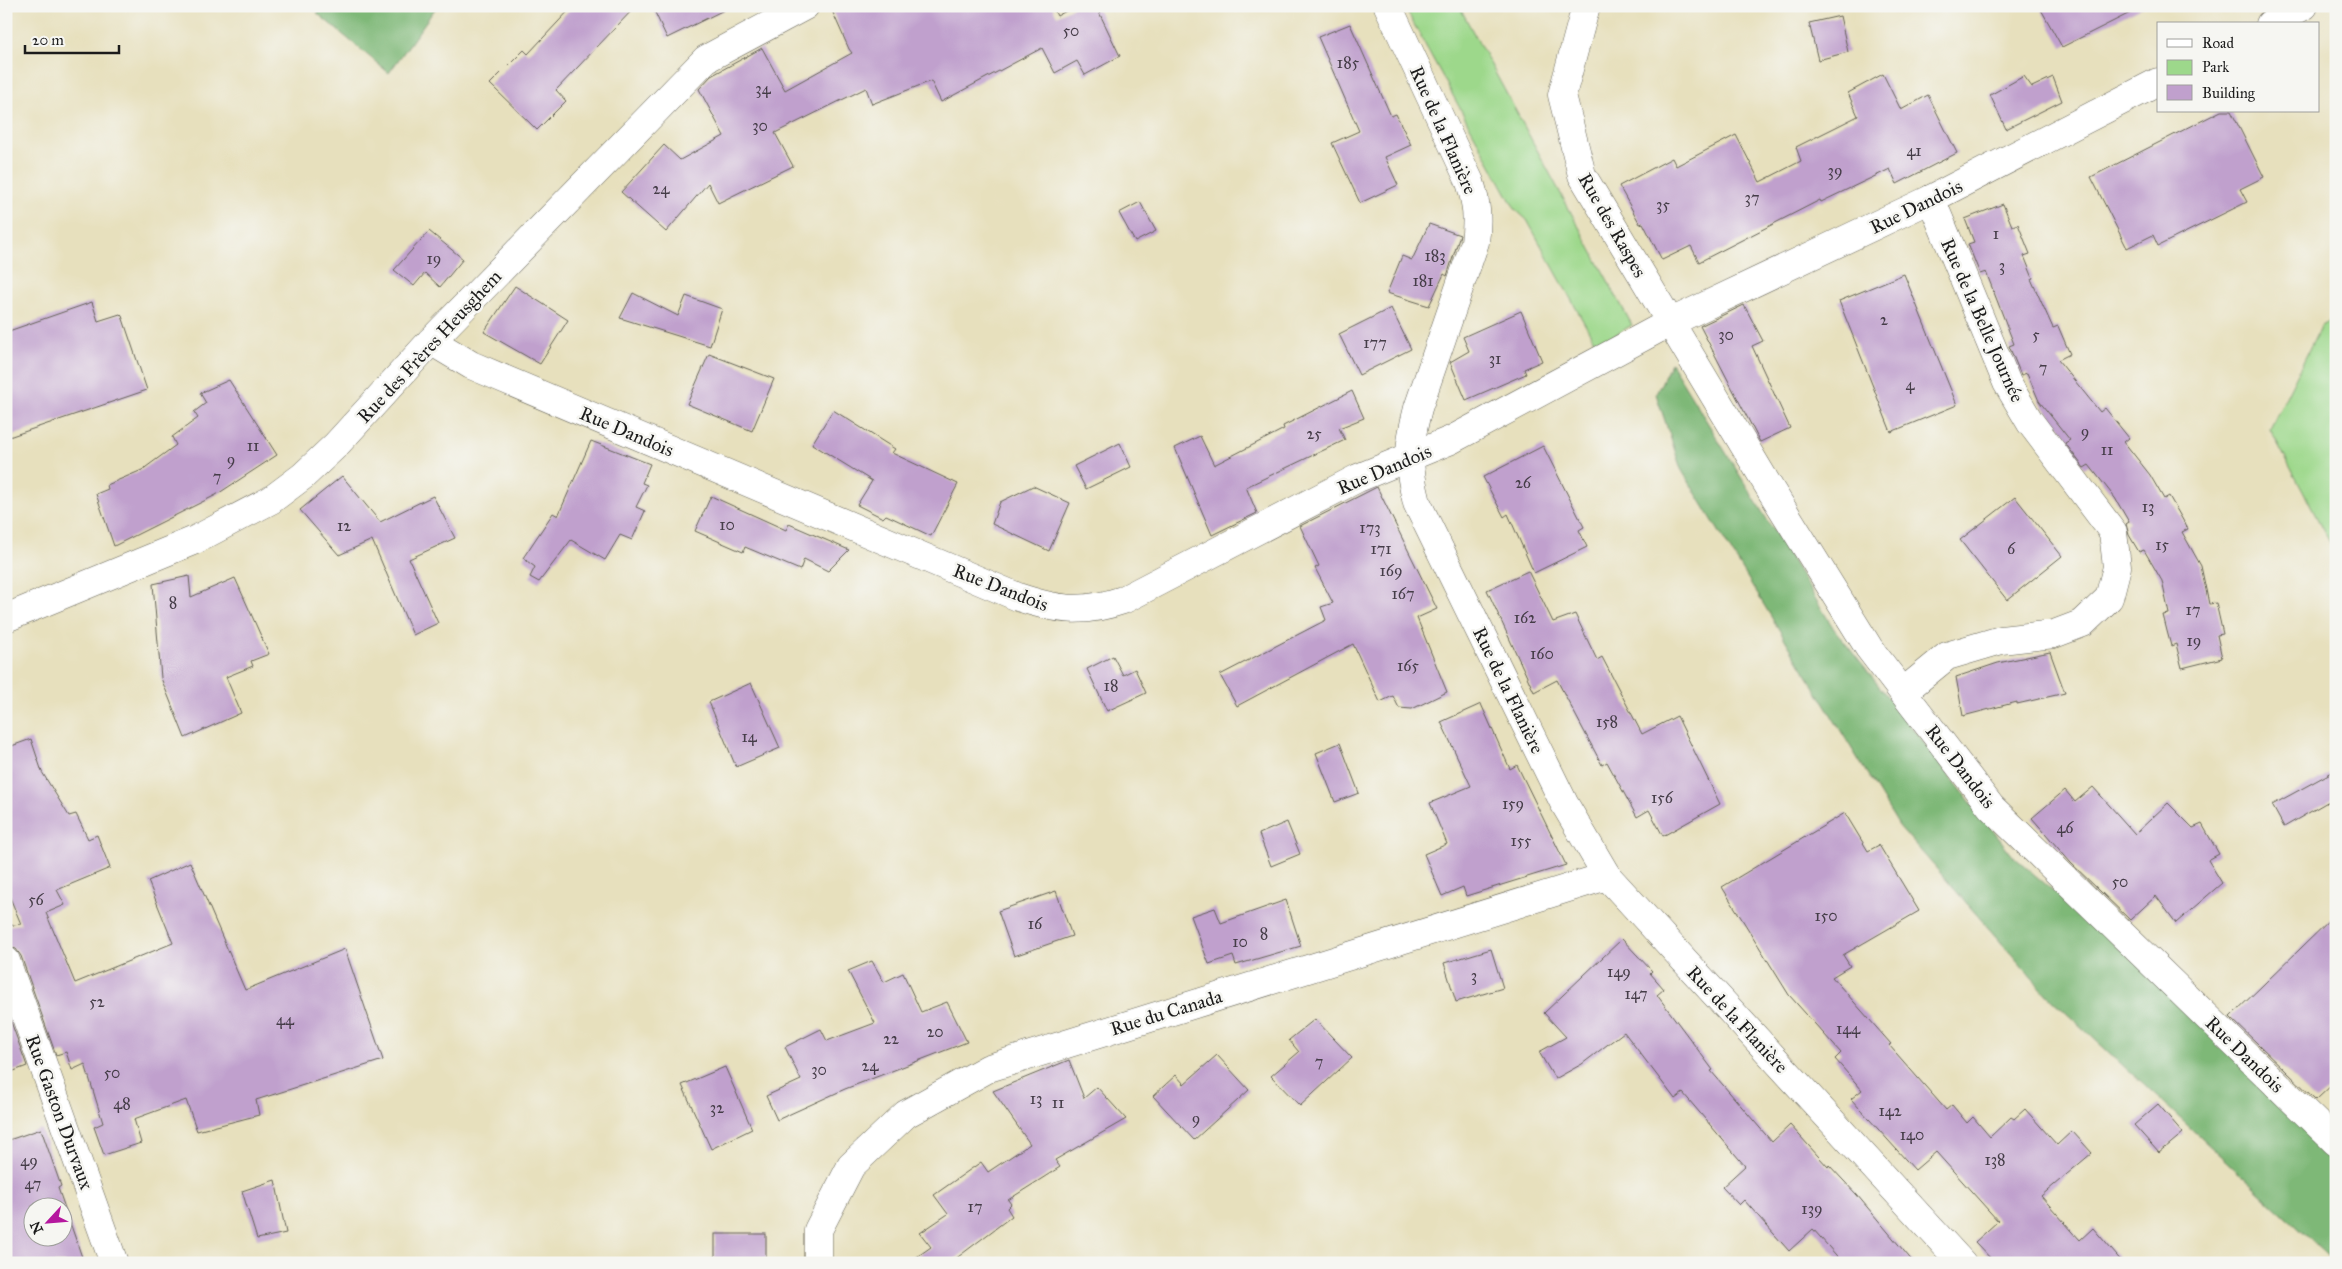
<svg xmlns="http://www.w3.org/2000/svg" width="2342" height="1269" font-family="'IM FELL Great Primer',serif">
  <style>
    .green { fill: #9dd88b; stroke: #5c7a54 }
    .forest { fill: #7eb877; stroke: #4d6a4a }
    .building { fill: #c0a0cd; fill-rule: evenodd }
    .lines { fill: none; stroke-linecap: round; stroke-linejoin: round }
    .street-casing { stroke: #636154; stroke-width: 29 }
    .street { stroke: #fff; stroke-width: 28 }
    .labels { text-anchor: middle; stroke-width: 5; stroke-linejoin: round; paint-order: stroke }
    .number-label { font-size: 16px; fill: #453d48 }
    .street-label { font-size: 19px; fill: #1c1c1c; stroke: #f6f6f2 }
  </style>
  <rect width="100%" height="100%" fill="#f6f6f2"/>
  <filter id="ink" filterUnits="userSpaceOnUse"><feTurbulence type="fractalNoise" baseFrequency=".02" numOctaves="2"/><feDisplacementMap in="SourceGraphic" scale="10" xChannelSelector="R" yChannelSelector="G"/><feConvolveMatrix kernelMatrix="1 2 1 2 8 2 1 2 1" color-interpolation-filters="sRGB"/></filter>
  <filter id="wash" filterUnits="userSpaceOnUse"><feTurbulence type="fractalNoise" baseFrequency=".0096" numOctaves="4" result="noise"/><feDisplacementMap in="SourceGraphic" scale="20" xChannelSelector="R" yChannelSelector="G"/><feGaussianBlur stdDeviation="1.12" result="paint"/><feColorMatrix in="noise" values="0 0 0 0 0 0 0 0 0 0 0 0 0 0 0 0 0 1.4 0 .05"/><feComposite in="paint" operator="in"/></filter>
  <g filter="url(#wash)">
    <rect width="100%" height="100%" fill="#e7e0bd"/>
    <g class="green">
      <polygon points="1404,6 1459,6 1632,325 1597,346 1527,220 1515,209"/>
      <polygon points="2336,317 2336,554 2270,429 2321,326"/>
    </g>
    <g class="forest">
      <polygon points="325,6 437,6 389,73 317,13"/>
      <polygon points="1671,363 1834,629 2013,856 2168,990 2336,1156 2336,1263 2048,996 1899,826 1681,469 1656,394"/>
    </g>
    <g id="blocks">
      <g class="building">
        <polygon points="573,6 636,6 556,90 566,101 537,130 490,84 524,50 528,54"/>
        <polygon points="652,6 732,6 667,38"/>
        <polygon points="830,6 1052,6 1057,16 1075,6 1096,6 1120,56 1085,75 1077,61 1055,73 1042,48 941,102 931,81 872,104 866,88 775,133 793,166 718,203 708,183 666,232 621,192 664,145 680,160 724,136 699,89 711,76 762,48 785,90 852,53 849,49"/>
        <polygon points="2039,6 2144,6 2062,47"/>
        <polygon points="1840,16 1848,52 1818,60 1809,23"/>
        <polygon points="1350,24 1391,116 1396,114 1411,145 1385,157 1398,185 1360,203 1332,143 1359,131 1318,37"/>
        <polygon points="1883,74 1901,110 1928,95 1957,153 1897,184 1890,169 1821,202 1820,200 1699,262 1691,246 1662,260 1643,223 1640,224 1619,186 1672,158 1676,166 1736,135 1760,182 1801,161 1796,147 1858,116 1848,93"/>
        <polygon points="2024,76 2032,87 2053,77 2062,101 2006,129 1990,95"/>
        <polygon points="2221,111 2231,111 2264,177 2240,189 2247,202 2158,246 2153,235 2127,248 2091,177"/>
        <polygon points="1140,202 1156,231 1135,242 1119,213"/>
        <polygon points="2003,204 2012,226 2018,224 2030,254 2024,256 2033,278 2031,279 2053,328 2058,326 2070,354 2058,360 2100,412 2105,408 2129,438 2124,442 2150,475 2164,499 2169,496 2188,529 2182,532 2201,566 2209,604 2216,603 2223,634 2217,635 2222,658 2182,668 2176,644 2171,646 2167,631 2163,615 2169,614 2162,581 2144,550 2139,552 2129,535 2126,524 2129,522 2115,498 2089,465 2084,468 2065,443 2070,440 2039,401 2027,373 2021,375 2009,346 2014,344 1986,272 1980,274 1968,244 1974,242 1965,219"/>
        <polygon points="1429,224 1460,235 1447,276 1444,274 1429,306 1387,293 1402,256 1412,260"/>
        <polygon points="429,231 463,259 440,287 425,273 414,286 394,270"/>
        <polygon points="1904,274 1957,405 1891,432 1839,301"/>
        <polygon points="515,286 568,320 540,364 484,332"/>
        <polygon points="633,293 678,316 686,296 722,309 710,346 620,318"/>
        <polygon points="92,302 98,321 120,314 122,316 147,390 6,438 6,332"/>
        <polygon points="1744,305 1763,341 1752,346 1790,428 1760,442 1700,326"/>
        <polygon points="1391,308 1411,349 1359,375 1339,334"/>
        <polygon points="1521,311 1542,361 1524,369 1526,374 1466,400 1450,362 1469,351 1463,337"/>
        <polygon points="709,354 774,379 752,431 687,404"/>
        <polygon points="229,380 277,455 216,495 114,546 96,494 108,489 107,485 142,470 176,445 172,437 198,418 194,412 206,403 200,393"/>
        <polygon points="1352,391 1364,418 1339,428 1345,440 1246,487 1257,513 1212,535 1175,448 1200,436 1214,465 1284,429 1283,426"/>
        <polygon points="833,410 895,449 892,453 958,484 931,536 886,515 883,518 857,505 872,481 812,444"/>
        <polygon points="591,441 650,464 642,483 647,485 636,507 645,511 632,540 620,535 605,560 571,540 539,582 530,577 535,567 523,558 553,513 558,516"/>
        <polygon points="1120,443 1131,467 1086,489 1074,466"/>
        <polygon points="1543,446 1584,527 1579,530 1587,547 1534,573 1508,514 1504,517 1483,477"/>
        <polygon points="342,476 380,522 433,496 455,538 409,559 438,623 413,635 372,540 339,555 300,510"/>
        <polygon points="1033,486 1070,503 1049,551 992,524 1000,502"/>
        <polygon points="1377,487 1437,609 1417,618 1447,692 1412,709 1399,708 1393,696 1380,702 1353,644 1237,706 1220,675 1326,620 1321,607 1333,603 1315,568 1319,566 1300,526"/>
        <polygon points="711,496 786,530 789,524 849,550 828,571 804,559 800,570 745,547 743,552 695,531"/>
        <polygon points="2015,497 2062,556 2007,600 1960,540"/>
        <polygon points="1528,571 1553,622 1575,614 1597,660 1602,657 1642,734 1677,716 1720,804 1663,836 1649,810 1637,817 1607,762 1602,765 1557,680 1534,692 1487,590"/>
        <polygon points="189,576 191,597 235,578 269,654 251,661 253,666 226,677 241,713 185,738 161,678 153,584"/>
        <polygon points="2050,652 2065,693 2017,704 2017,702 1963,716 1956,677 1998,663"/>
        <polygon points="1113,656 1123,675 1135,669 1146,693 1107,711 1087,669"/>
        <polygon points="751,683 780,748 736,767 709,702"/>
        <polygon points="1481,704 1510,769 1517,765 1566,865 1466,896 1463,887 1442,896 1424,854 1447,844 1430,803 1471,786 1441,722"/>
        <polygon points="31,739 42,772 69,816 76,814 88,839 97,835 110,868 57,890 65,905 46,913 75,983 173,943 148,881 190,862 245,990 345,949 383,1060 256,1100 259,1115 197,1131 186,1100 134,1119 141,1143 104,1155 94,1127 103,1123 85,1064 72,1070 66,1052 56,1055 21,956 16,949 6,946 6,926 21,924 6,888 6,748"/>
        <polygon points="1340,743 1359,793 1335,802 1316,753"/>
        <polygon points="2336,770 2336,797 2284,827 2272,805"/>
        <polygon points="2093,787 2135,834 2168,803 2193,828 2202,824 2219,854 2208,860 2222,883 2176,923 2156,896 2130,920 2071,863 2032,818 2065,790 2075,802"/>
        <polygon points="1845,813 1868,851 1879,845 1919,911 1843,955 1850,966 1832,977 1891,1044 1889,1045 1946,1110 1952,1105 1967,1123 1973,1117 1990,1137 2011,1117 2014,1119 2025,1109 2057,1145 2072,1131 2092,1153 2041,1196 2080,1240 2093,1228 2123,1263 1995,1263 1975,1242 1998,1221 1936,1152 1915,1170 1851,1099 1862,1090 1835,1059 1841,1053 1789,995 1722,887"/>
        <polygon points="1287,822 1300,854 1271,866 1259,834"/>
        <polygon points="1056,891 1072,936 1014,956 998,911"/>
        <polygon points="1286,900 1301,946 1236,965 1233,956 1209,964 1191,916 1215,908 1221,923"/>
        <polygon points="2336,914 2336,1081 2316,1100 2230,1017"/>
        <polygon points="1622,939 1652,971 1650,973 1664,989 1657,995 1713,1070 1711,1071 1772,1142 1790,1125 1828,1167 1829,1165 1857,1195 1914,1263 1843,1263 1813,1229 1789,1251 1744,1200 1739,1205 1722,1187 1745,1166 1683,1093 1675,1099 1624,1032 1582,1064 1555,1079 1539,1052 1566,1037 1544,1013"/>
        <polygon points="1491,949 1503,988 1456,1002 1444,963"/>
        <polygon points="872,961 884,982 903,973 921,1012 947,1002 967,1042 845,1089 777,1120 766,1096 801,1080 785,1047 821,1029 827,1041 875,1023 848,971"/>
        <polygon points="6,1008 27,1066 6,1074"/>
        <polygon points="1315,1019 1352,1058 1300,1106 1271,1076 1299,1052 1289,1040"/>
        <polygon points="1217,1055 1249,1090 1194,1140 1153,1096 1176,1075 1184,1084"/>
        <polygon points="1069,1060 1084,1098 1097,1087 1126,1119 1055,1160 1060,1167 1008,1200 1011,1204 1007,1208 1012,1216 950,1263 908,1263 931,1247 920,1233 948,1214 934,1195 981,1162 988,1172 1030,1144 993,1091"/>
        <polygon points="725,1067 752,1129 711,1149 682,1085"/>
        <polygon points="2158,1104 2183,1133 2159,1153 2134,1125"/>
        <path d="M41,1129L61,1186L58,1188L84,1263H6V1141ZM32,1206H62V1236H32Z"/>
        <polygon points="275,1180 286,1233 257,1239 242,1191"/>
        <rect x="715" y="1234" width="51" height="29"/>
      </g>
    </g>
  </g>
  <g filter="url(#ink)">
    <use href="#blocks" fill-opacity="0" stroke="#636154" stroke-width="1"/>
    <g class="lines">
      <defs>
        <g id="street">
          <path d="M1388,6L1470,182C1477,204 1478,220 1475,242L1418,408C1408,446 1407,464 1417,503L1564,803L1607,876L1962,1263"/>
          <polyline points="1586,6 1562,95 1582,175 1772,492 1869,648 1991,807 2336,1142"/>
          <polyline points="2270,24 2304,6"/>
          <path d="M431,341L471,365L1018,597C1057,610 1082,614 1123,600L1358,478L1451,440L1669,323L1931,199L2158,82"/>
          <polyline points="6,618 195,540 271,500 303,476 336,445 431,341 706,59 805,6"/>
          <polyline points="1903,692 1947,656 2001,640 2054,634 2083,623 2109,598 2117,567 2113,532 2030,422 2007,383 1931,199"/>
          <polyline points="6,961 114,1263"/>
          <polyline points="818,1263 818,1230 851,1166 906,1114 989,1068 1607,876"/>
        </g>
      </defs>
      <use href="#street" class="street-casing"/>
      <use href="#street" class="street"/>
    </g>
  </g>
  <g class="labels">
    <g class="number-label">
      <text x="1071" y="36">50</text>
      <text x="1348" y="68">185</text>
      <text x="763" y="94">34</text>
      <text x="760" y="131">30</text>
      <text x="1914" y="156">41</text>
      <text x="1835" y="176">39</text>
      <text x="661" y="194">24</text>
      <text x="1752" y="203">37</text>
      <text x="1663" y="210">35</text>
      <text x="1996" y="239">1</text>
      <text x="1435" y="261">183</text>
      <text x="434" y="264">19</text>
      <text x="2002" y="271">3</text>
      <text x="1423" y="286">181</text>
      <text x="1884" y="325">2</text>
      <text x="1726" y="340">30</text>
      <text x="2036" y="340">5</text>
      <text x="1375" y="348">177</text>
      <text x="1495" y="364">31</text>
      <text x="2043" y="373">7</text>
      <text x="1910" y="390">4</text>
      <text x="2085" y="437">9</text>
      <text x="1314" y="439">25</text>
      <text x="253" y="451">11</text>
      <text x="2107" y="455">11</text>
      <text x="231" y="465">9</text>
      <text x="217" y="482">7</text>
      <text x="1523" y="488">26</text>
      <text x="2148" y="512">13</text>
      <text x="727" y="530">10</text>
      <text x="344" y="531">12</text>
      <text x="1370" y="533">173</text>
      <text x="2162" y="550">15</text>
      <text x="1381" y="554">171</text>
      <text x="2011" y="554">6</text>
      <text x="1391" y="576">169</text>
      <text x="1403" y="599">167</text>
      <text x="173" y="608">8</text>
      <text x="2193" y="615">17</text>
      <text x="1525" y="623">162</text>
      <text x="2194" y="646">19</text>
      <text x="1542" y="659">160</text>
      <text x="1408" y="671">165</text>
      <text x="1111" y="691">18</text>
      <text x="1607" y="727">158</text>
      <text x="749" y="742">14</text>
      <text x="1662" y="803">156</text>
      <text x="1513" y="809">159</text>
      <text x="2065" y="833">46</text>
      <text x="1521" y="846">155</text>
      <text x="2120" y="887">50</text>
      <text x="36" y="905">56</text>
      <text x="1826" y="921">150</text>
      <text x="1035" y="929">16</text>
      <text x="1264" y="939">8</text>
      <text x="1240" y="947">10</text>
      <text x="1619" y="977">149</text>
      <text x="1474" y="981">3</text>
      <text x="1636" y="999">147</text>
      <text x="97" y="1007">52</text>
      <text x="285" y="1025">44</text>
      <text x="1848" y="1034">144</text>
      <text x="935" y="1037">20</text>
      <text x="891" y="1044">22</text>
      <text x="1319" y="1067">7</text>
      <text x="870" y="1071">24</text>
      <text x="819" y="1075">30</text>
      <text x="112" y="1078">50</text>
      <text x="1036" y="1104">13</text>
      <text x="1058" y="1108">11</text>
      <text x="122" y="1109">48</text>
      <text x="717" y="1113">32</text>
      <text x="1890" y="1116">142</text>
      <text x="1196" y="1124">9</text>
      <text x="1912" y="1140">140</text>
      <text x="1995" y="1165">138</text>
      <text x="29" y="1166">49</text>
      <text x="33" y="1189">47</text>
      <text x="975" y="1212">17</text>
      <text x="1812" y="1214">139</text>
    </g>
    <g class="street-label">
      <text transform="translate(1444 130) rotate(66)" y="7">Rue de la Flanière</text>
      <text transform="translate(1916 206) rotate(-26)" y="7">Rue Dandois</text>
      <text transform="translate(1613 225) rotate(60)" y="7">Rue des Raspes</text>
      <text transform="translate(1983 320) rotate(66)" y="7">Rue de la Belle Journée</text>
      <text transform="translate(429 346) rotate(-47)" y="7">Rue des Frères Heusghem</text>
      <text transform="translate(627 431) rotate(23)" y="7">Rue Dandois</text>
      <text transform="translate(1384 469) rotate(-23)" y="7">Rue Dandois</text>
      <text transform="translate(1001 587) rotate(21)" y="7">Rue Dandois</text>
      <text transform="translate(1509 690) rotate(64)" y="7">Rue de la Flanière</text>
      <text transform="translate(1961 766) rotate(52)" y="7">Rue Dandois</text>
      <text transform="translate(1166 1012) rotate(-17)" y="7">Rue du Canada</text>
      <text transform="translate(1738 1019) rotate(47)" y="7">Rue de la Flanière</text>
      <text transform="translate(2245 1054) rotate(44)" y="7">Rue Dandois</text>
      <text transform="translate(60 1112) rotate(70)" y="7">Rue Gaston Durvaux</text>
    </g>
  </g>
  <rect width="2342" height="1269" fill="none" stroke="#f6f6f2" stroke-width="25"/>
  <rect x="2157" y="22" width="162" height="90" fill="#f6f6f2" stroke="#9f9f9c"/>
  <rect x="2167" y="39" width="25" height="8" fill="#ffffff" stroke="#9f9f9c"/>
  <text x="2202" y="48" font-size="15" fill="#1c1c1c">Road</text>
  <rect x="2167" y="60" width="25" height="15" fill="#9dd88b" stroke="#9f9f9c"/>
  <text x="2202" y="72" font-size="15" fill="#1c1c1c">Park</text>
  <rect x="2167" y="85" width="25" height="15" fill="#c0a0cd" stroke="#9f9f9c"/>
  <text x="2202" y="98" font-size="15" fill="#1c1c1c">Building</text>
  <g transform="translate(48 1222) rotate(244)"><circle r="24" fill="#f6f6f2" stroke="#9f9f9c"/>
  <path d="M0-4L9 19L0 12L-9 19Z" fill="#b5179e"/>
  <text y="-8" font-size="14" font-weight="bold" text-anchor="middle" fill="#1c1c1c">N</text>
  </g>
  <path d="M25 45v8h94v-8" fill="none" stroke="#1c1c1c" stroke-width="2.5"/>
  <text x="32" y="45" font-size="15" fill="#1c1c1c" stroke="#f6f6f2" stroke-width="4" paint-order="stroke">20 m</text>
</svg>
